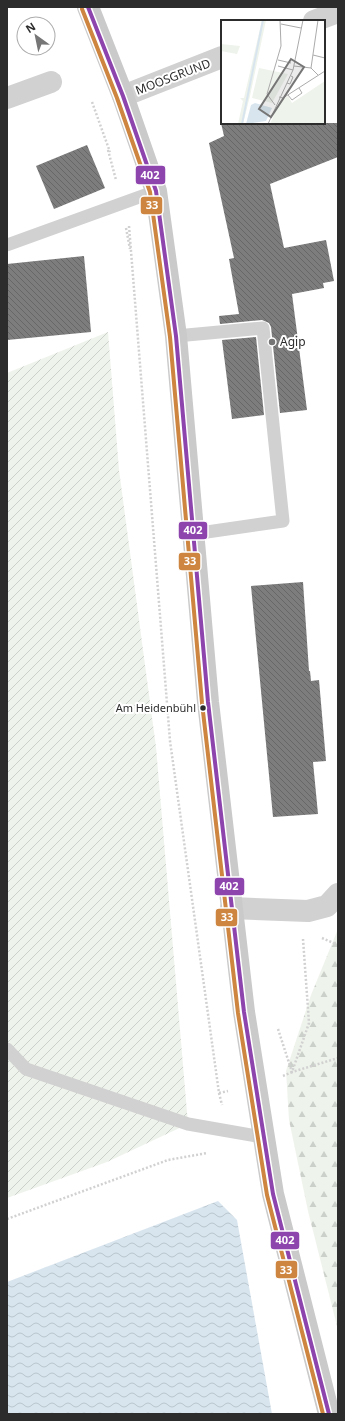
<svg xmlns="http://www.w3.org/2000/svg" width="345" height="1421" font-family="'Noto Sans',sans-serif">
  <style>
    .forest { fill: url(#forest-firs) }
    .garden { fill: url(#garden-furrows) }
    .water { fill: url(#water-waves) }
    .building { fill: url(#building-back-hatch) }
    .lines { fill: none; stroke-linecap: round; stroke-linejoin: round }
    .path { stroke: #d1d1d1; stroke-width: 2.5; stroke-dasharray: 2 2; stroke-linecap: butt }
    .lane { stroke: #d1d1d1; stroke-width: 13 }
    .street { stroke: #d1d1d1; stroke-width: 22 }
    .secondary { stroke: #cacaca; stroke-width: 22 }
    .bus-1-casing { stroke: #fff; stroke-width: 7 }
    .bus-2-casing { stroke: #fff; stroke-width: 7 }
    .bus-1 { stroke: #8e44ad; stroke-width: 4 }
    .bus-2 { stroke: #cd853f; stroke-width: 4 }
    .poi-dot { fill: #767676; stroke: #fff; stroke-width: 1.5 }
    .bus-dot { fill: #2c2c2c; stroke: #fff; stroke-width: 1.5 }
    .labels { text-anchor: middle; stroke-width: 4; stroke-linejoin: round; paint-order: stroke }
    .bus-label { font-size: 11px; fill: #2c2c2c; stroke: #fff; text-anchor: end }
    .street-label { font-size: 12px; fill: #2c2c2c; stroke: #fff }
    .poi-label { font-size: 12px; fill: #2c2c2c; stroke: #fff; text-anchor: start }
    .inset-river { fill: none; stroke: #d8e5ef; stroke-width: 2 }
    .inset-road { fill: none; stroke: #ababab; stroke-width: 1 }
    .view { fill: #767676; fill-opacity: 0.15; stroke: #767676; stroke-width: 2 }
    .inset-edge { fill: none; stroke: #2c2c2c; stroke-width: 2 }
    .line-badge { stroke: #fff; stroke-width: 1.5 }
    .badge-label { font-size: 11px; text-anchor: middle; font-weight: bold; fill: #fff }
  </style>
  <defs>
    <pattern id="forest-firs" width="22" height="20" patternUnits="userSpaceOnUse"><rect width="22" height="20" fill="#eef3eb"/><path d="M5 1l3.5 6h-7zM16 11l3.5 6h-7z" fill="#ccd0ca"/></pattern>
    <pattern id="garden-furrows" width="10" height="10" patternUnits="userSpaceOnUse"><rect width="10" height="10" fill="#eef3eb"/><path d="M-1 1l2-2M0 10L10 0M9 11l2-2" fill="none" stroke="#ccd0ca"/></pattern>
    <pattern id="water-waves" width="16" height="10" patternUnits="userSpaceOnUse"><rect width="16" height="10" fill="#d8e5ef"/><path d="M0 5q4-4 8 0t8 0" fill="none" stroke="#bac5cd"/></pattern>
    <pattern id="building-back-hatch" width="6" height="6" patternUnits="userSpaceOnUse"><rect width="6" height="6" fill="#7d7d7d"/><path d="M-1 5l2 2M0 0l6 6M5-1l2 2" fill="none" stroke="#676767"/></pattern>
  </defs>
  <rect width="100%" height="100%" fill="#fff"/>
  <polygon class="forest" points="338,929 338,1330 308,1211 289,1120 286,1071 311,995"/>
  <polygon class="garden" points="108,332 119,470 156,747 188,1124 107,1162 7,1198 7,373"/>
  <polygon class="water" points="218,1201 237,1220 272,1414 7,1414 7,1282"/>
  <g class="building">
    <polygon points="221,123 338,123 338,157 270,184 284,248 326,240 334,281 323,283 324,288 292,294 307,410 280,413 271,327 269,323 262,320 220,324 219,316 239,314 229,259 234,258 209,143 224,136"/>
    <polygon points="87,145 105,188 54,209 36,166"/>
    <polygon points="84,256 91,332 7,340 7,264"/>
    <polygon points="256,337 264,415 232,419 222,340"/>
    <polygon points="303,582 309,671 310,671 311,681 319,680 326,761 313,762 318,814 273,817 251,586"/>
  </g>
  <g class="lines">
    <g class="path">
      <polyline points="92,102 110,152"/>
      <polyline points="108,150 116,180"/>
      <polyline points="129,226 170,741 219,1093 222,1105"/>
      <polyline points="126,228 130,249"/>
      <polyline points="322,938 338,945"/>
      <polyline points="278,1029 292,1072 338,1058"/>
      <polyline points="283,1076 292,1072 309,1023 303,939"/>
      <polyline points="219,1093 228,1091"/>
      <polyline points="7,1219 168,1160 207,1153"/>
    </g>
    <g class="lane">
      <polyline points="7,245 156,191"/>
      <polyline points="176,336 263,328 283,521 193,534"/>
      <polyline points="7,1049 26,1069 188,1124 263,1137"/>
    </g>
    <g class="street">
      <polyline points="314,21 338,12"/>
      <polyline points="123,96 222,57"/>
      <polyline points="7,98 51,82"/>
      <polyline points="231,908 308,911 327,906 338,894"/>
    </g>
    <polyline class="secondary" points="88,7 123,96 156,191 176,336 208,702 244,1012 273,1194 329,1414"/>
    <defs>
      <polyline id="bus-1" points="88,7 123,96 156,191 176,336 208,702 244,1012 273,1194 329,1414"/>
      <polyline id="bus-2" points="82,9 117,98 150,192 170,337 202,703 238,1013 267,1195 323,1414"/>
    </defs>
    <use href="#bus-1" class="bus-1-casing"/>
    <use href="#bus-2" class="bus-2-casing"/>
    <use href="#bus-1" class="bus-1"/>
    <use href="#bus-2" class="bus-2"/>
  </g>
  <circle class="poi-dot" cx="272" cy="342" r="4"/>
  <circle class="bus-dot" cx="203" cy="708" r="3.5"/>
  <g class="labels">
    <g class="bus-label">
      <text x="196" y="712">Am Heidenbühl</text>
    </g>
    <g class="street-label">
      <text transform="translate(173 77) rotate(-21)" y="4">MOOSGRUND</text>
    </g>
    <g class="poi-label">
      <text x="280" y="346">Agip</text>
    </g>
  </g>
  <g transform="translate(221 20)">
    <rect width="104" height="104" fill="#fff"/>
    <path d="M41,0H45L29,76L22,104H17L22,81L19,78H23Z" fill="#eef3eb"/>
    <path d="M104,61V104H49L59,81L67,76L71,83Z" fill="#eef3eb"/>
    <path d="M0,24L19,26L16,34L0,31ZM38,48L67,54L51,83L31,78Z" fill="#eef3eb"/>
    <path d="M34,83L51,88L45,101L25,104L30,85Z" fill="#d8e5ef"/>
    <path class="inset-river" d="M21,104L42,0"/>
    <path class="inset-road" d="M60,4L80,8M92,35L104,38M57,40L70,43M57,46L72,50M73,46L90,48L97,55M90,48L97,0M66,63L69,64L72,57L70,56M67,75L71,80L81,73L78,68M58,77L62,78L104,51M54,85L46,74L60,26L59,0M47,104L72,50L82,0"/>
    <path class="view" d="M70,39L83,47L50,97L38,89Z"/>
    <rect width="104" height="104" class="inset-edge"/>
  </g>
  <g class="line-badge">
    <rect x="135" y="165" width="31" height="20" rx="4" fill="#8e44ad"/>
    <rect x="140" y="196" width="23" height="19" rx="4" fill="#cd853f"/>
    <rect x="178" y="521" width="30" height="19" rx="4" fill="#8e44ad"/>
    <rect x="178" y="552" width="23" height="19" rx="4" fill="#cd853f"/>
    <rect x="214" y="877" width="31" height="19" rx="4" fill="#8e44ad"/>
    <rect x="215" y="908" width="23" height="19" rx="4" fill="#cd853f"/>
    <rect x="270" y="1231" width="30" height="19" rx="4" fill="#8e44ad"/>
    <rect x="275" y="1260" width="23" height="19" rx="4" fill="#cd853f"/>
  </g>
  <g class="badge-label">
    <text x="150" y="179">402</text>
    <text x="152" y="209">33</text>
    <text x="193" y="534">402</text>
    <text x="190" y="565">33</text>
    <text x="229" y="890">402</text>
    <text x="227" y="921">33</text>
    <text x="285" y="1244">402</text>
    <text x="286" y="1274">33</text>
  </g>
  <rect width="345" height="1421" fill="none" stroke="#2c2c2c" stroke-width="16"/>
  <g transform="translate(36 36) rotate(327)"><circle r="19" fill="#ffffff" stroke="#ababab"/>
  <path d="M0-3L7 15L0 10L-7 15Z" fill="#767676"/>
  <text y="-6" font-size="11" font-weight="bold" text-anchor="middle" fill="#2c2c2c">N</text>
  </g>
</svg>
